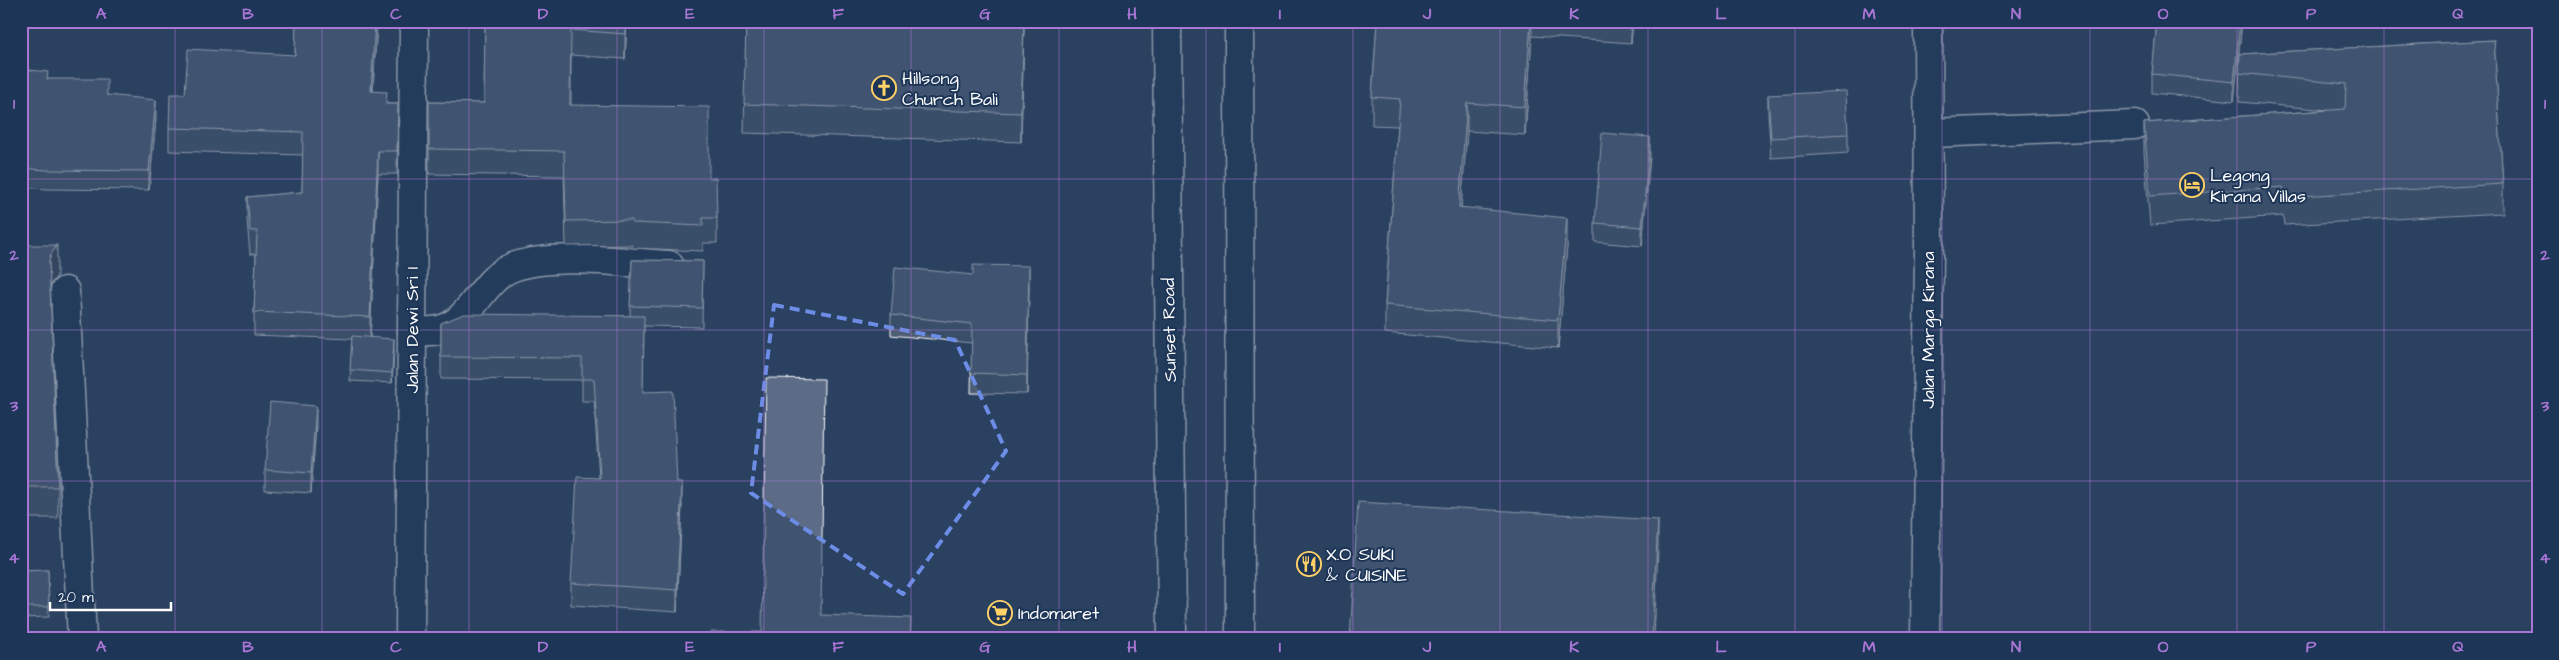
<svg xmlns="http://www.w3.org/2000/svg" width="2559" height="660" font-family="'Architects Daughter',sans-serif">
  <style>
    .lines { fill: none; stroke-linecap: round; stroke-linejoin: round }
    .minor-casing { stroke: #fff; stroke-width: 31 }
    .highway-casing { stroke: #fff; stroke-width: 31 }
    .minor { stroke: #1d3557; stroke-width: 28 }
    .highway { stroke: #1d3557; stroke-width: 28 }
    .wall { fill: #4e5d73; stroke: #fff }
    .shaded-wall { fill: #404c5e; stroke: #fff }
    .building { fill: #5b6c86; stroke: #fff }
    .marked { fill: none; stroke: #6c8ce6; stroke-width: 4; stroke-dasharray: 10 6; stroke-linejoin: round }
    .grid { fill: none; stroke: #a976d5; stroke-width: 1; stroke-opacity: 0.55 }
    .labels { text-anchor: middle; stroke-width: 4; stroke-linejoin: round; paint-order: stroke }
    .poi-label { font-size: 18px; fill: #fff; stroke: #1d3557; text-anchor: start }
    .street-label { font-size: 18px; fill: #fff; stroke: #1d3557 }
    .neatline { fill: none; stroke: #a976d5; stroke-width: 2 }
    .grid-label { font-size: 16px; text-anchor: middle; font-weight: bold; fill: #a976d5 }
  </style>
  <rect width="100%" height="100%" fill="#2a4161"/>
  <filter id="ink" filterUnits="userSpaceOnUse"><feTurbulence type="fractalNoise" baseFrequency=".02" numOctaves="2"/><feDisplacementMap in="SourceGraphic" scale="10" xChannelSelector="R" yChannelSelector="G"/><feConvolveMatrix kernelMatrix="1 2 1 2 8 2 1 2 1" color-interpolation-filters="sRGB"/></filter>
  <g filter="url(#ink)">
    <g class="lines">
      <defs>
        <g id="minor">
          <polyline points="1929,133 2135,125"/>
          <polyline points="65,291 82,639"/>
          <path d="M412,331C421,331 431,332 439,330C470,324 482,278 513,267C554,252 626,263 669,265"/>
          <polyline points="410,639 414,21"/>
          <polyline points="1925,639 1929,253 1928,21"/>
        </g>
        <g id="highway">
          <polyline points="1167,21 1172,639"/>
          <polyline points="1239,21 1240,639"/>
        </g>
      </defs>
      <use href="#minor" class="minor-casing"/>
      <use href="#highway" class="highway-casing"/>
      <use href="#minor" class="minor"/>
      <use href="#highway" class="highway"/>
    </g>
    <g class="wall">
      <polygon points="296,21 377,21 373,91 387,104 398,104 397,174 378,174 370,338 394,350 392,383 350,381 352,339 254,335 254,312 256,254 250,254 247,220 247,197 302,192 303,155 169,151 169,128 185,94 295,55"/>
      <polygon points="485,21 627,21 625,59 571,55 571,105 709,178 717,218 717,243 703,243 703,251 632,248 632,245 566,246 564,176 429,174 429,102 484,103"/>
      <polygon points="746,21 1036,21 1036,26 1024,26 1021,142 744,133"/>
      <polygon points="1363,21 1633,21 1631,43 1532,36 1525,135 1467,131 1461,207 1567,246 1558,348 1385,333 1385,305 1398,126 1372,125 1372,97 1377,22"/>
      <polygon points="2157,21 2242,21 2234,101 2152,93 2152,74"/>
      <polygon points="2494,40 2503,184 2503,213 2284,225 2283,216 2150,225 2144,152 2144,123 2328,110 2239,102 2240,54"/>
      <polygon points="21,69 48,79 107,95 156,119 149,190 46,189 21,187"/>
      <polygon points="1768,95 1848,134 1848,153 1771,158 1768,114"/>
      <polygon points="1650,156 1642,246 1595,242 1595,223"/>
      <polygon points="21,245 57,276 51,284 50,287 58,487 58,518 21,518"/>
      <polygon points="632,260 703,261 702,327 644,326 643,392 677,483 682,505 677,612 571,605 571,583 599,478 594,401 582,401 582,380 441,379 441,323 630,316"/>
      <polygon points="1029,286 1027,394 971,393 972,343 891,335 891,315"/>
      <polygon points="316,425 311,493 265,490 265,470"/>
      <polygon points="48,570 49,617 21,618 21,571"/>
    </g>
    <g class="shaded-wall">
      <polygon points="375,21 377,21 371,114 371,91"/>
      <polygon points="626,21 627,21 625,59 625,34"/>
      <polygon points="1024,21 1024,26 1021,142 1021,113"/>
      <polygon points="1531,21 1532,21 1532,36 1525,135 1525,107"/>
      <polygon points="1631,21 1633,21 1631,43"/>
      <polygon points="2240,21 2242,21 2234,101 2234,82"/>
      <polygon points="156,100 156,119 149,190 149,171"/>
      <polygon points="1467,103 1467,131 1459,235 1459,207"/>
      <polygon points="1650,137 1650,156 1642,246 1642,227"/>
      <polygon points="378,151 378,174 370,340 370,317"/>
      <polygon points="1567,218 1567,246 1558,348 1558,320"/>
      <polygon points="57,245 57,276 51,284 49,292 49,261 51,254"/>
      <polygon points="1029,266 1029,286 1027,394 1027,375"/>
      <polygon points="394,339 394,350 392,383 392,373"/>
      <polygon points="316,406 316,425 311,493 311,473"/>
      <polygon points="682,483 682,505 677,612 677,590"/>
      <polygon points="1658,520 1658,551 1654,639 1652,639"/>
    </g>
    <g class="building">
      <polygon points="296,21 375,21 371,91 387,92 386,104 398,104 397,151 378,151 370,317 254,312 257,231 250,231 247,197 302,192 303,132 169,128 170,94 185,94 188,49 295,55"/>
      <polygon points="485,21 626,21 625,34 571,30 570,105 709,107 709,178 716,178 717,218 703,218 703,226 632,223 632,220 566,221 564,151 429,149 429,102 484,103"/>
      <polygon points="746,21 1024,21 1021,113 744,104"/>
      <polygon points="1377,21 1531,21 1525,107 1467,103 1459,207 1567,218 1558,320 1385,305 1400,99 1372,97"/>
      <polygon points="2157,21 2240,21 2234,82 2152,74"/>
      <polygon points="2494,40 2503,184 2284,197 2283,187 2150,196 2144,123 2345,109 2346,84 2239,73 2240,54"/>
      <polygon points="21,69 48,72 47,79 107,79 107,95 156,100 149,171 46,170 21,168"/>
      <polygon points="1846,91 1848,134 1771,138 1768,95"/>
      <polygon points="1602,133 1650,137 1642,227 1595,223"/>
      <polygon points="21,245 57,245 51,254 49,261 58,487 21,487"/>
      <polygon points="632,260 703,261 702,308 630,306"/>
      <polygon points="973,265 1029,266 1027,375 971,373 972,324 891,315 895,267 973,275"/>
      <polygon points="464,314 644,316 643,392 673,391 677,483 682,483 677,590 571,583 577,477 600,478 594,379 582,379 582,358 441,357 441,323"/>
      <polygon points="352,336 394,339 392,373 350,370"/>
      <polygon points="766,378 824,379 821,615 911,618 910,639 712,639 711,632 762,632"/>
      <polygon points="270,402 316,406 311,473 265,470"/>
      <polygon points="1358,502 1658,520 1652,639 1350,639"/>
      <polygon points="48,570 49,607 21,607 21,571"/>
      <polygon points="2256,637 2299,639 2256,639"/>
    </g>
  </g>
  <path d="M0 0H2559V660H0ZM774,305L955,340L1006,451L903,594L751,493Z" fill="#2a4161" fill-opacity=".55" fill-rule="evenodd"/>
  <path class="marked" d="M774,305L955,340L1006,451L903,594L751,493Z"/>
  <path class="grid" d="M175,21V639M322,21V639M469,21V639M617,21V639M764,21V639M911,21V639M1059,21V639M1206,21V639M1353,21V639M1500,21V639M1648,21V639M1795,21V639M1942,21V639M2090,21V639M2237,21V639M2384,21V639M21,179H2538M21,330H2538M21,481H2538"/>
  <defs>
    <symbol id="church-ring" viewBox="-11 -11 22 22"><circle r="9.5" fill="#1d3557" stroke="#ffd166" stroke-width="1.5"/><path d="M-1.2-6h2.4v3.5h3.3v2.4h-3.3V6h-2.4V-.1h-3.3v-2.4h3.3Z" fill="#ffd166"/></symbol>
    <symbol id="hotel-ring" viewBox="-11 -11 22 22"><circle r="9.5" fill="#1d3557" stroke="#ffd166" stroke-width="1.5"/><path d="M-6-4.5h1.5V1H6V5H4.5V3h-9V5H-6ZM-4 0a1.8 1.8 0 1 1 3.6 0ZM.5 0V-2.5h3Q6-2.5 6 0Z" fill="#ffd166"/></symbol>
    <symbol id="restaurant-ring" viewBox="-11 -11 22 22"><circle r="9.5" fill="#1d3557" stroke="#ffd166" stroke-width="1.5"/><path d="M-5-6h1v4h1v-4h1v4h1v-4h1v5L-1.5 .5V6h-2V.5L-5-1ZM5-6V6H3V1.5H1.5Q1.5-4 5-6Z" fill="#ffd166"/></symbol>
    <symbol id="supermarket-ring" viewBox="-11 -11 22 22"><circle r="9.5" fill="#1d3557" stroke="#ffd166" stroke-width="1.5"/><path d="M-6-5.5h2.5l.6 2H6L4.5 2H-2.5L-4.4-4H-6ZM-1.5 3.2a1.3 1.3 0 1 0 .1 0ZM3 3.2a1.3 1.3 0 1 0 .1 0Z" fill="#ffd166"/></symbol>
  </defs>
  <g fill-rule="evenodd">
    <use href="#church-ring" x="870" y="74" width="28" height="28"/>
    <use href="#hotel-ring" x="2178" y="171" width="28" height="28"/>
    <use href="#restaurant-ring" x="1295" y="550" width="28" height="28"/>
    <use href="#supermarket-ring" x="986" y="599" width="28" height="28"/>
  </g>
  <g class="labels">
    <g class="poi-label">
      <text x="902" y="84">Hillsong<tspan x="902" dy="21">Church Bali</tspan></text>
      <text x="2210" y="181">Legong<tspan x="2210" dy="21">Kirana Villas</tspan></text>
      <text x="1326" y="560">X.O SUKI<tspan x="1326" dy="21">&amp; CUISINE</tspan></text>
      <text x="1018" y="619">Indomaret</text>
    </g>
    <g class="street-label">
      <text transform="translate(412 330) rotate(-90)" y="6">Jalan Dewi Sri I</text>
      <text transform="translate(1169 330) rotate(-91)" y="6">Sunset Road</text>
      <text transform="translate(1928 330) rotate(-90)" y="6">Jalan Marga Kirana</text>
    </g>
  </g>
  <rect width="2559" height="660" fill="none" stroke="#1d3557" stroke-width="55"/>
  <path d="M50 602v8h121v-8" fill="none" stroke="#ffffff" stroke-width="2.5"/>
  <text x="58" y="602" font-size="15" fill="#ffffff" stroke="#1d3557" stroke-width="4" paint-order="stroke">20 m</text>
  <rect x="28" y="28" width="2504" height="604" class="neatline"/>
  <g class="grid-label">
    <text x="101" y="19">A</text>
    <text x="248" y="19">B</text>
    <text x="396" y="19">C</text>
    <text x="543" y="19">D</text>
    <text x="690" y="19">E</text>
    <text x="838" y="19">F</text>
    <text x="985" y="19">G</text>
    <text x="1132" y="19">H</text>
    <text x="1280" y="19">I</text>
    <text x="1427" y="19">J</text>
    <text x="1574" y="19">K</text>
    <text x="1721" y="19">L</text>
    <text x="1869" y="19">M</text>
    <text x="2016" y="19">N</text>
    <text x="2163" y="19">O</text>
    <text x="2311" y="19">P</text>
    <text x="2458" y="19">Q</text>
    <text x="14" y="109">1</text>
    <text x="2545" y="109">1</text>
    <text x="14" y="260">2</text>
    <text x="2545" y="260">2</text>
    <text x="14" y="411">3</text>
    <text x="2545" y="411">3</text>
    <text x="14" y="563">4</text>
    <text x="2545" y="563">4</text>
    <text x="101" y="652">A</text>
    <text x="248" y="652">B</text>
    <text x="396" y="652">C</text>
    <text x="543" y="652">D</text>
    <text x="690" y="652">E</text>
    <text x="838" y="652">F</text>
    <text x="985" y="652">G</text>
    <text x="1132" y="652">H</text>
    <text x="1280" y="652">I</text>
    <text x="1427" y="652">J</text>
    <text x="1574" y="652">K</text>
    <text x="1721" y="652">L</text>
    <text x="1869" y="652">M</text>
    <text x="2016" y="652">N</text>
    <text x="2163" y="652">O</text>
    <text x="2311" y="652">P</text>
    <text x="2458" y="652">Q</text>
  </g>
</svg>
